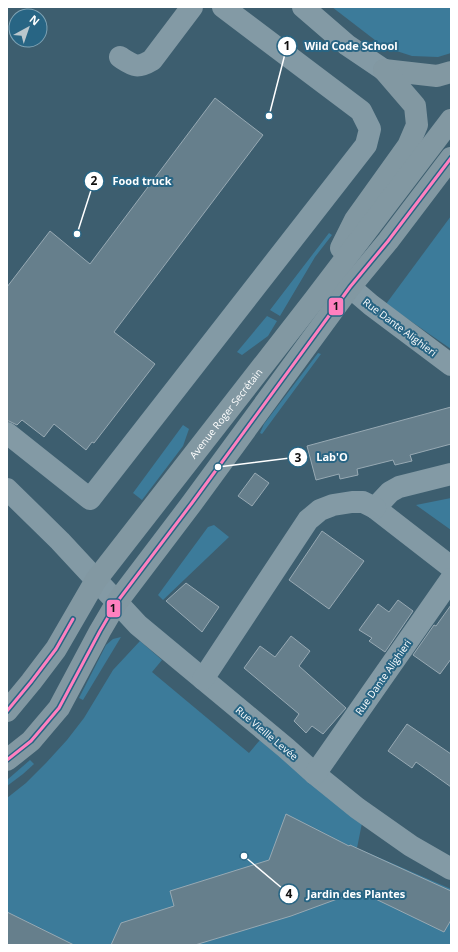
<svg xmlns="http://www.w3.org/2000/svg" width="458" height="952" font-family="'Open Sans',sans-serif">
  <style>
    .green { fill: #3c7b9a }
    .building { fill: #667f8c; stroke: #97a9b3 }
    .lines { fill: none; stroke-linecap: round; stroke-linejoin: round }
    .minor { stroke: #839aa5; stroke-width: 22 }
    .major { stroke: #8298a2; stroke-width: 22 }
    .bus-1-casing { stroke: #286584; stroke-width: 6 }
    .bus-1 { stroke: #ff80bf; stroke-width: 3 }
    .labels { text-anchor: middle; stroke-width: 4; stroke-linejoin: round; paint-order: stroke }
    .street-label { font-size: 10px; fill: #fff; stroke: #286584 }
    .leader { fill: none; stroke: #fff; stroke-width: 1.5 }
    .callout-dot { fill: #fff; stroke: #286584; stroke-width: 1.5 }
    .mark-label { font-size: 12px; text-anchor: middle; font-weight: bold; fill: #111 }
    .callout-label { font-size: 11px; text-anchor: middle; font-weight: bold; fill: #fff; stroke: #286584; stroke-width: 4; stroke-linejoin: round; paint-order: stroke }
    .line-badge { stroke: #286584; stroke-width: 1.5 }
    .pale-badge-label { font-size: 11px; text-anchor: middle; font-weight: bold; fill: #111 }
  </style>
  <rect width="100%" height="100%" fill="#3d5e6f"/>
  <g class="green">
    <polygon points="332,7 451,7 451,53 438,57 412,56 384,47"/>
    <polygon points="451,216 451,349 386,304"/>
    <polygon points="329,233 332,235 315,257 280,316 270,310"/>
    <polygon points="267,316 277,321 268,336 242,355 237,352"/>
    <polygon points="318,353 321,354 276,415 262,434 260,433 264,424"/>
    <polygon points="183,425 189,429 183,446 142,500 133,493"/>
    <polygon points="451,498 451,530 416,505"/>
    <polygon points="214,525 229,537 163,600 158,595 208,527"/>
    <polygon points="121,637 83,700 79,698 106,645 113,639"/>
    <polygon points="140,641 162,660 152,672 249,753 260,740 362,823 357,848 451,889 451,945 7,945 7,798 26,783 46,763 67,740 84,718 113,670"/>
    <polygon points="30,760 34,764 23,774 7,786 7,780"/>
  </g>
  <g class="building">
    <polygon points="215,98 263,135 114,332 155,364 94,443 92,442 86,450 54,424 44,437 22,420 17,425 9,421 7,421 7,287 50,231 90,264"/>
    <polygon points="451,407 451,444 410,455 412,461 395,465 393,460 357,469 358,475 340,479 339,474 316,480 307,446"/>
    <polygon points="255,473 269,483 252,506 238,496"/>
    <polygon points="322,531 364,561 329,609 289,580"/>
    <polygon points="186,583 219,607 202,632 166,601"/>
    <polygon points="398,600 413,611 385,652 369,641 372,638 359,630 378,604 389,612"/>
    <polygon points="451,605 451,659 440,674 413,655 434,625 436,626"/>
    <polygon points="291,636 310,651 299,666 346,708 323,734 312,726 306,733 294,721 299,714 244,668 260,646 275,657"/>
    <polygon points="407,724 451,754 451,787 416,762 412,768 388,751"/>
    <polygon points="286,814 349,846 350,845 451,891 451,920 444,932 359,891 291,916 195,945 111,945 121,923 174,906 170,891 269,860"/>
    <polygon points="7,912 74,945 7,945"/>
  </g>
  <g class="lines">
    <g class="minor">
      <polyline points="303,7 347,45 384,70"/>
      <path d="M120,57C134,66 137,69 152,60L192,7"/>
      <polyline points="350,287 371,305 451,365"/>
      <polyline points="7,433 90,499 366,145 370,129 361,111 223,7"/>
      <polyline points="451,474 399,487 390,492 375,508 451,567"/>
      <polyline points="7,489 60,541 138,625 286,748 315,774 357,808 411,846 451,869"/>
      <polyline points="203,679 308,520 320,510 333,505 352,502 363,502 375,508"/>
      <polyline points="315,774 451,579"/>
    </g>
    <g class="major">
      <polyline points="384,70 437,76 451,72"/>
      <polyline points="341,248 355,220 408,146 417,125 415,106 384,70"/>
      <path id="s1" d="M7,711L31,682L56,649L96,580L314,300L451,120"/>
      <polyline points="7,760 31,741 59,708 100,631 117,602 192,503 350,287 388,241 451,158"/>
    </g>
    <defs>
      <g id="bus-1">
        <polyline points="7,711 31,682 56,649 73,619"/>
        <polyline points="7,760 31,741 59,708 100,631 117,602 192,503 350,287 388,241 451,158"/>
      </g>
    </defs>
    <use href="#bus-1" class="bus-1-casing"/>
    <use href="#bus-1" class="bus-1"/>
  </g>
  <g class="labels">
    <g class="street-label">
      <text transform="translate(400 327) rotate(37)" y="4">Rue Dante Alighieri</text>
      <text dy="4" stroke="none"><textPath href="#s1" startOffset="370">Avenue Roger Secrétain</textPath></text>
      <text transform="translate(383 677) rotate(-55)" y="4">Rue Dante Alighieri</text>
      <text transform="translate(267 733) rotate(40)" y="4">Rue Vieille Levée</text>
    </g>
  </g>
  <path class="leader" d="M269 116L287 46M77 234L94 181M218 467L298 457M244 856L289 894"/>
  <g class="callout-dot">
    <circle cx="269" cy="116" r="4"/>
    <circle cx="77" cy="234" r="4"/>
    <circle cx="218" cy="467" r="4"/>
    <circle cx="244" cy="856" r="4"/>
    <circle cx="287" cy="46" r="10"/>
    <circle cx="94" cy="181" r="10"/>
    <circle cx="298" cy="457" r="10"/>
    <circle cx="289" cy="894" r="10"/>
  </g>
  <g class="mark-label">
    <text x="287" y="50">1</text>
    <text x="94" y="185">2</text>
    <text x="298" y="462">3</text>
    <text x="289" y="898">4</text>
  </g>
  <g class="callout-label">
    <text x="351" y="50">Wild Code School</text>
    <text x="142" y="185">Food truck</text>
    <text x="332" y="461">Lab'O</text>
    <text x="356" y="898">Jardin des Plantes</text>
  </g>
  <g class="line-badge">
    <rect x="328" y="297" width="16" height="19" rx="4" fill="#ff80bf"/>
    <rect x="106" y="599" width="15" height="19" rx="4" fill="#ff80bf"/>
  </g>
  <g class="pale-badge-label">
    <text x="336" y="310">1</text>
    <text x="113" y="612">1</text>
  </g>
  <rect width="458" height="952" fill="none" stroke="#ffffff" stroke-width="16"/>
  <g transform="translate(28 28) rotate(40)"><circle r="19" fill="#286584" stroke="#7ea3b5"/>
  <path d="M0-3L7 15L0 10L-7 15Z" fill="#bbc7cd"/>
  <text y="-6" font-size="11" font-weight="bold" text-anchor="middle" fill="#ffffff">N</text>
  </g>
</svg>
